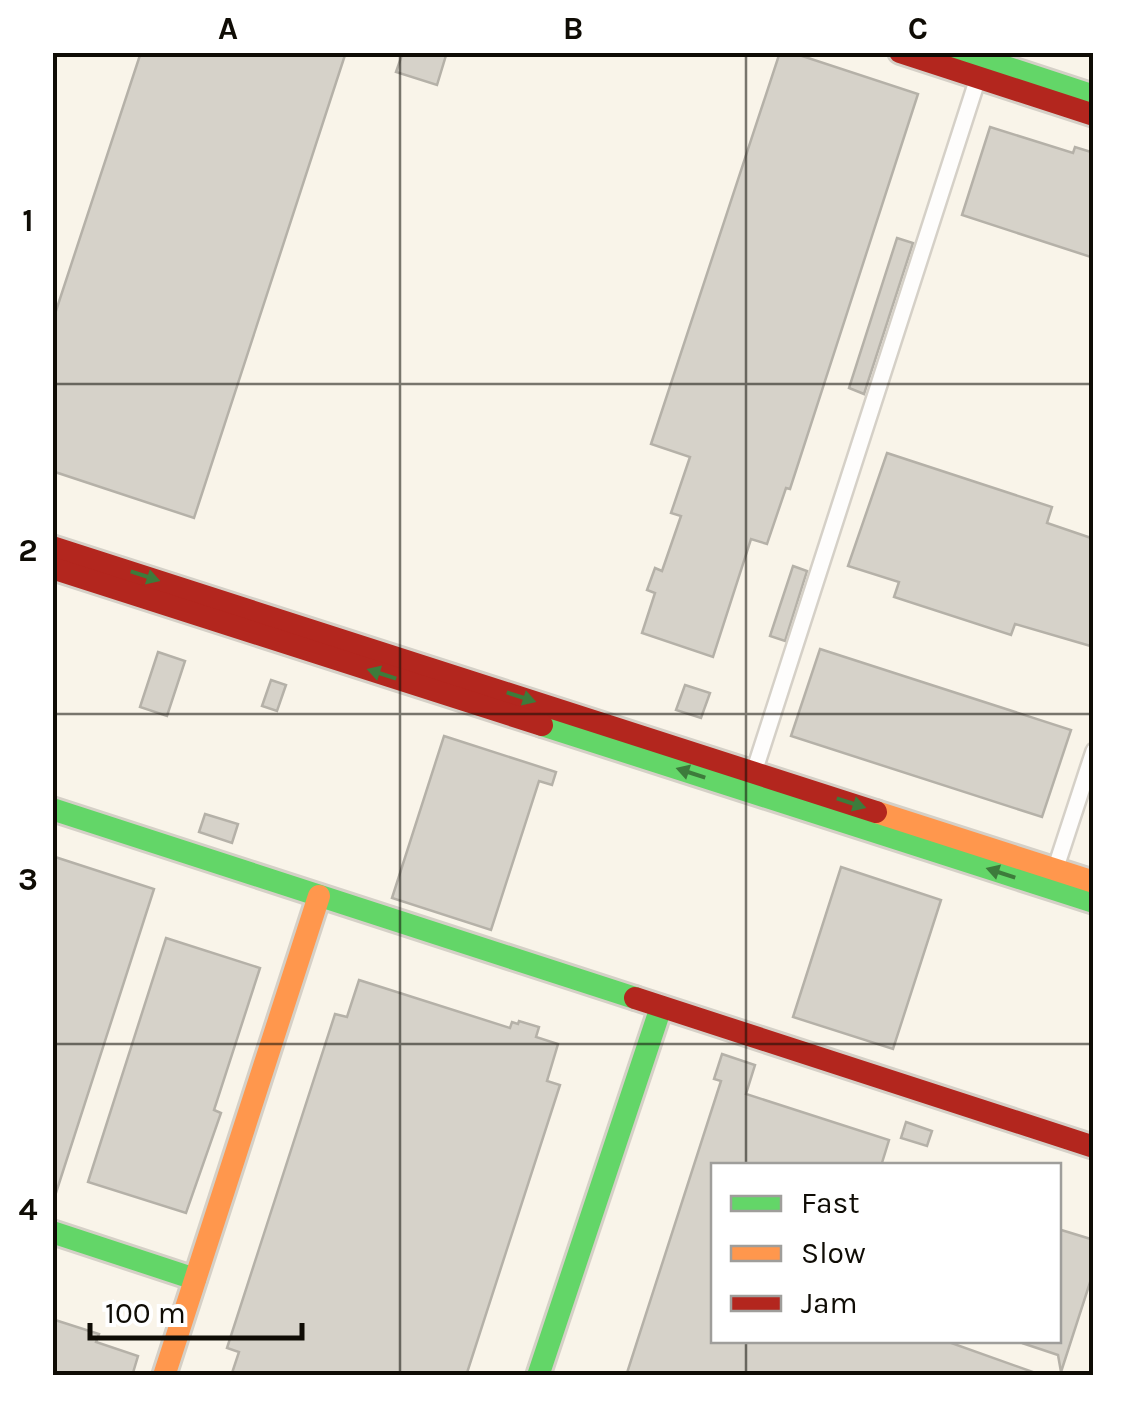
<svg xmlns="http://www.w3.org/2000/svg" width="1146" height="1428" font-family="Karla,sans-serif">
  <style>
    .building { fill: #d6d2c9; stroke: #b5b1a8; stroke-width: 2.5 }
    .lines { fill: none; stroke-linecap: round; stroke-linejoin: round }
    .street-casing { stroke: #d5d0c7; stroke-width: 20 }
    .fast-casing { stroke: #d5d0c7; stroke-width: 28 }
    .slow-casing { stroke: #d5d0c7; stroke-width: 28 }
    .jam-casing { stroke: #d5d0c7; stroke-width: 28 }
    .street { stroke: #fefdfc; stroke-width: 15 }
    .fast { stroke: #63d668; stroke-width: 22 }
    .slow { stroke: #ff974d; stroke-width: 22 }
    .jam { stroke: #b3261e; stroke-width: 22 }
    .oneway { fill: #3d7b3b }
    .grid { fill: none; stroke: #0f0c05; stroke-width: 2.5; stroke-opacity: 0.55 }
    .neatline { fill: none; stroke: #0f0c05; stroke-width: 4 }
    .grid-label { font-size: 32px; text-anchor: middle; font-weight: bold; fill: #0f0c05 }
  </style>
  <rect width="100%" height="100%" fill="#f9f4e9"/>
  <g class="building">
    <polygon points="141,52 346,52 194,518 52,471 52,323"/>
    <polygon points="403,52 447,52 437,85 396,72"/>
    <polygon points="780,52 790,52 918,94 790,489 786,488 767,544 751,539 713,657 642,633 655,593 647,590 655,568 662,571 681,516 671,513 690,457 651,444"/>
    <polygon points="990,127 1073,153 1075,147 1091,152 1094,258 962,215"/>
    <polygon points="897,238 913,243 864,394 849,388"/>
    <polygon points="887,453 1052,507 1047,523 1094,539 1094,647 1015,624 1011,635 894,597 899,582 848,566"/>
    <polygon points="793,566 807,571 785,641 770,636"/>
    <polygon points="820,649 1071,730 1042,817 791,736"/>
    <polygon points="158,652 185,661 167,716 140,707"/>
    <polygon points="271,680 286,685 277,711 262,706"/>
    <polygon points="685,685 710,693 701,718 676,710"/>
    <polygon points="444,736 556,772 552,785 539,781 491,930 392,898"/>
    <polygon points="205,814 238,824 232,843 199,832"/>
    <polygon points="52,856 154,889 55,1196 52,1196"/>
    <polygon points="841,867 941,900 893,1049 793,1017"/>
    <polygon points="166,938 260,968 214,1110 221,1113 186,1213 88,1182"/>
    <polygon points="359,980 510,1028 512,1022 518,1024 519,1021 539,1027 536,1037 558,1044 547,1081 560,1085 466,1376 231,1376 239,1352 227,1348 335,1014 347,1017"/>
    <polygon points="722,1054 755,1065 746,1094 889,1140 881,1166 714,1166 714,1340 943,1340 1044,1376 626,1376 721,1081 714,1079"/>
    <polygon points="906,1122 932,1131 927,1146 901,1138"/>
    <polygon points="1058,1229 1094,1240 1094,1270 1061,1372 1058,1355 1022,1343 1058,1340"/>
    <polygon points="52,1319 99,1334 96,1342 138,1356 132,1376 52,1376"/>
  </g>
  <g class="lines">
    <defs>
      <g id="street">
        <polyline points="754,772 978,78"/>
        <polyline points="1055,870 1094,751"/>
      </g>
      <g id="fast">
        <polyline points="960,52 1094,96"/>
        <polyline points="542,725 1094,902"/>
        <polyline points="52,809 635,998"/>
        <polyline points="52,1232 195,1279"/>
        <polyline points="538,1376 661,1007"/>
      </g>
      <g id="slow">
        <polyline points="876,812 1094,882"/>
        <polyline points="164,1376 319,896"/>
      </g>
      <g id="jam">
        <polyline points="900,52 1094,115"/>
        <polyline points="52,547 876,812"/>
        <polyline points="52,568 542,725"/>
        <polyline points="635,998 1094,1147"/>
      </g>
    </defs>
    <use href="#street" class="street-casing"/>
    <use href="#fast" class="fast-casing"/>
    <use href="#slow" class="slow-casing"/>
    <use href="#jam" class="jam-casing"/>
    <use href="#street" class="street"/>
    <use href="#fast" class="fast"/>
    <use href="#slow" class="slow"/>
    <use href="#jam" class="jam"/>
  </g>
  <defs><path id="oneway-solid" d="M-6-.8H1V-3.2L6.5 0L1 3.2V.8H-6Z" transform="scale(2.5)"/></defs>
  <g class="oneway">
    <use href="#oneway-solid" transform="translate(145 576) rotate(18)"/>
    <use href="#oneway-solid" transform="translate(382 674) rotate(-162)"/>
    <use href="#oneway-solid" transform="translate(521 697) rotate(18)"/>
    <use href="#oneway-solid" transform="translate(691 773) rotate(-162)"/>
    <use href="#oneway-solid" transform="translate(851 803) rotate(18)"/>
    <use href="#oneway-solid" transform="translate(1001 873) rotate(-162)"/>
  </g>
  <path class="grid" d="M400,52V1376M746,52V1166M52,384H1094M52,714H1094M52,1044H1094M746,1340V1376"/>
  <rect width="1146" height="1428" fill="none" stroke="#ffffff" stroke-width="110"/>
  <rect x="711" y="1163" width="350" height="180" fill="#ffffff" stroke="#9f9e9b" stroke-width="2.5"/>
  <rect x="731" y="1196" width="50" height="15" fill="#63d668" stroke="#9f9e9b" stroke-width="2.5"/>
  <text x="801" y="1213" font-size="30" fill="#0f0c05">Fast</text>
  <rect x="731" y="1246" width="50" height="15" fill="#ff974d" stroke="#9f9e9b" stroke-width="2.5"/>
  <text x="801" y="1263" font-size="30" fill="#0f0c05">Slow</text>
  <rect x="731" y="1296" width="50" height="15" fill="#b3261e" stroke="#9f9e9b" stroke-width="2.5"/>
  <text x="801" y="1313" font-size="30" fill="#0f0c05">Jam</text>
  <path d="M90 1323v15h212v-15" fill="none" stroke="#0f0c05" stroke-width="5"/>
  <text x="105" y="1323" font-size="30" fill="#0f0c05" stroke="#ffffff" stroke-width="8" paint-order="stroke">100 m</text>
  <rect x="55" y="55" width="1036" height="1318" class="neatline"/>
  <g class="grid-label">
    <text x="228" y="39">A</text>
    <text x="573" y="39">B</text>
    <text x="918" y="39">C</text>
    <text x="28" y="231">1</text>
    <text x="28" y="561">2</text>
    <text x="28" y="890">3</text>
    <text x="28" y="1220">4</text>
  </g>
</svg>
